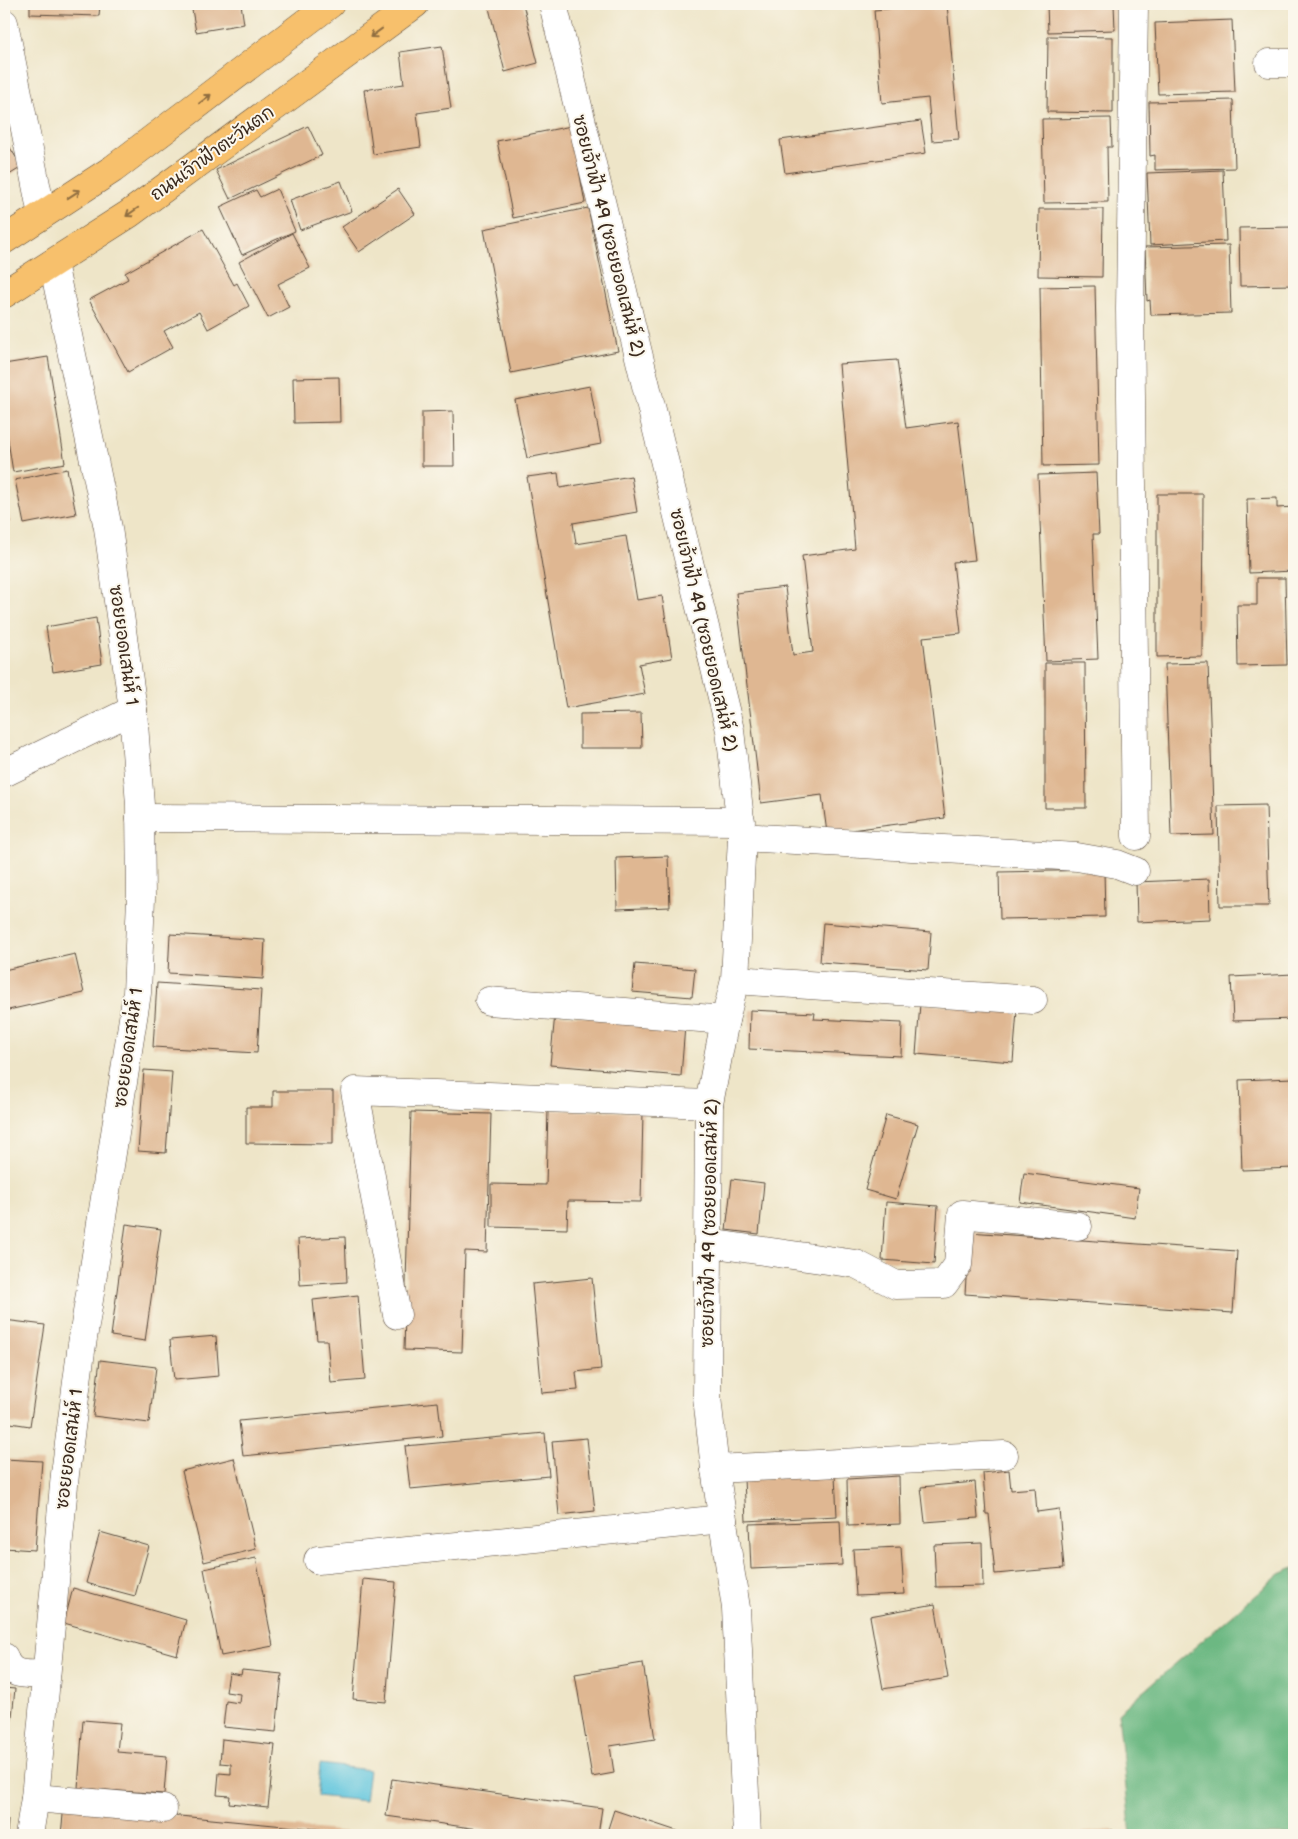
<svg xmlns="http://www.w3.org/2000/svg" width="1298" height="1839" font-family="'Balsamiq Sans','Playpen Sans Thai',sans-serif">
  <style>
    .forest { fill: #6cb882; stroke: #547150 }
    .water { fill: #5fc5dd; stroke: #4d787e }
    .building { fill: #dfb792 }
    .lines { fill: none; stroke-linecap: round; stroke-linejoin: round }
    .minor-casing { stroke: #564638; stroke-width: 29 }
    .major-casing { stroke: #564638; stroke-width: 29 }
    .minor { stroke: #fff; stroke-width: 28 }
    .major { stroke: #f7c06c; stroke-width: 28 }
    .oneway { stroke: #906e41 }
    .labels { text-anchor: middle; stroke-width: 4; stroke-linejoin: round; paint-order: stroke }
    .street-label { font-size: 18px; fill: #3b2a1e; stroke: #fbf7ec }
  </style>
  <rect width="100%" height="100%" fill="#fbf7ec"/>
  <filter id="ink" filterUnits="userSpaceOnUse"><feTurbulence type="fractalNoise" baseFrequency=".02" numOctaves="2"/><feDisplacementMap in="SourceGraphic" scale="10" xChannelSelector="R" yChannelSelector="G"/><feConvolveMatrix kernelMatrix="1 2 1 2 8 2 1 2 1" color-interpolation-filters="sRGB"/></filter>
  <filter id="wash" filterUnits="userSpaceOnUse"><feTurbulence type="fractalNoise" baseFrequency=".0096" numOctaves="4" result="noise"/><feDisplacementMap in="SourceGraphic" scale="20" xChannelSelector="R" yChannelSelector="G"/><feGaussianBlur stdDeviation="1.12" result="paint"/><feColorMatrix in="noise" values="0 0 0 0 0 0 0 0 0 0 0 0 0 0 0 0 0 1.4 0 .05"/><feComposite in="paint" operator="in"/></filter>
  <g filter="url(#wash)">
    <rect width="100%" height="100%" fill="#eee5c8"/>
    <polygon class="forest" points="1294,1568 1294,1835 1131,1835 1118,1713 1280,1574"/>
    <polygon class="water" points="320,1764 369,1770 365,1801 317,1796"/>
    <g id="blocks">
      <g class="building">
        <polygon points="30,4 100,4 99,16 30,14"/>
        <polygon points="191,4 241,4 244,24 196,32"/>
        <polygon points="488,4 523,4 538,63 505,72"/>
        <polygon points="942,4 947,4 959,139 932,141 928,98 882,103 874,10"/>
        <polygon points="1047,4 1114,4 1115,30 1048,32"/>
        <polygon points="1232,20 1235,92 1158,94 1155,23"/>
        <polygon points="1048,36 1113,37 1113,113 1047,112"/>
        <polygon points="442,46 451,108 417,113 421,147 373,154 364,90 404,84 400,52"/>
        <polygon points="1233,100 1235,168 1155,170 1155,155 1150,156 1149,102"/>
        <polygon points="1111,118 1112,147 1107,147 1108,202 1044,203 1042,119"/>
        <polygon points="921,121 926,153 785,173 780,140"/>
        <polygon points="308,126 322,155 230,199 216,170"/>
        <polygon points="571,126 585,203 513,218 497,141"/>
        <polygon points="4,138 22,167 4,178"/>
        <polygon points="1223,170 1226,241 1150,245 1147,173"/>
        <polygon points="341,181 352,211 300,230 290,200"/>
        <polygon points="277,189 295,231 242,255 220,207 256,190 260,197"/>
        <polygon points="398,189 415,214 359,252 342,227"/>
        <polygon points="588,208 618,351 511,373 484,229"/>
        <polygon points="1039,209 1103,209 1102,277 1038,276"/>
        <polygon points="1294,227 1294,285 1240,286 1239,228"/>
        <polygon points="203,229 234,285 237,283 249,306 208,329 199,312 164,331 173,347 128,372 89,300 128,279 125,273"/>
        <polygon points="292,233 310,268 278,284 289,307 268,318 239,262"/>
        <polygon points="1229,245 1231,313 1151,315 1150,300 1147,301 1145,247"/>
        <polygon points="1095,286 1099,465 1043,466 1040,287"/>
        <polygon points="48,357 65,463 13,472 4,415 4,364"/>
        <polygon points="897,360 906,428 958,421 975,560 953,562 961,633 923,637 945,818 827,833 822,795 761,803 736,593 785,587 793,655 813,652 802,556 855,549 839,364"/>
        <polygon points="339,377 340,422 294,423 293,378"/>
        <polygon points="590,386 601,444 527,458 515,400"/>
        <polygon points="453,411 454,466 422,466 422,412"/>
        <polygon points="4,435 8,451 4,452"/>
        <polygon points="67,469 76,514 24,524 15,480"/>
        <polygon points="558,473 560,488 631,476 637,512 573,523 576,544 626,536 637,600 662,596 672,658 639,664 645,694 566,708 527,477"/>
        <polygon points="1096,473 1099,534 1093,534 1098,659 1046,661 1038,475"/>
        <polygon points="1157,494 1203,494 1202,656 1157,657"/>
        <polygon points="1277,498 1277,508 1294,507 1294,571 1249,573 1247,499"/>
        <polygon points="4,499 10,522 4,524"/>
        <polygon points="1257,578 1285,578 1287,665 1238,666 1237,605 1257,605"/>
        <polygon points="96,618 102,664 53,672 46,627"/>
        <polygon points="1045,663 1085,663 1086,808 1045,808"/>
        <polygon points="1208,663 1214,835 1171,836 1165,664"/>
        <polygon points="641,713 642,748 580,748 580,714"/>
        <polygon points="1266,805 1269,906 1220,906 1218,806"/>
        <polygon points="668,856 670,907 617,909 616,858"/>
        <polygon points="1104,870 1105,917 1000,919 999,872"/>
        <polygon points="1209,879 1210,919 1137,922 1136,882"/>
        <polygon points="823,923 931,932 928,970 820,962"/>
        <polygon points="170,934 265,940 263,979 168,973"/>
        <polygon points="75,954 84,993 4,1011 4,970"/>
        <polygon points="635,964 695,969 692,997 632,992"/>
        <polygon points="1294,974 1294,1019 1233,1021 1231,977"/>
        <polygon points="157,983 261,990 257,1053 153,1047"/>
        <polygon points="920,1004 1017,1011 1013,1062 916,1054"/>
        <polygon points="750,1010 815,1013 814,1019 902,1023 901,1056 749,1049"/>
        <polygon points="555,1014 685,1026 681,1076 550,1065"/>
        <polygon points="144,1070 172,1072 166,1153 138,1151"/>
        <polygon points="1294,1078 1294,1168 1242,1170 1239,1080"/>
        <polygon points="273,1091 333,1091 333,1144 246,1143 246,1107 273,1107"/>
        <polygon points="548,1110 643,1112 641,1202 568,1201 567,1229 491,1227 491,1184 546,1185"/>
        <polygon points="411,1112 491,1114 487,1252 465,1251 462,1352 404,1350"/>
        <polygon points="886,1115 918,1124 896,1199 865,1190"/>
        <polygon points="1024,1173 1139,1188 1135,1218 1020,1202"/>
        <polygon points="732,1179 764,1183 759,1234 726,1230"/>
        <polygon points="886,1202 938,1206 934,1264 882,1260"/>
        <polygon points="126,1224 161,1229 145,1341 111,1336"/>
        <polygon points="969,1232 1237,1251 1233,1313 965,1294"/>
        <polygon points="345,1237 347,1282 300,1285 298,1239"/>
        <polygon points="592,1278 601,1369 576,1372 578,1390 542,1393 532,1284"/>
        <polygon points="358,1295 365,1380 331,1383 327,1340 317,1340 313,1300"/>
        <polygon points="4,1320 45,1325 30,1426 4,1422"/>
        <polygon points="216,1336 219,1376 174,1380 170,1340"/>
        <polygon points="100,1360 156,1367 149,1423 93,1416"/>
        <polygon points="438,1402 442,1436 243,1456 239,1421"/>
        <polygon points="545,1433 549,1476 410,1489 405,1446"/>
        <polygon points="587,1438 595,1511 559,1515 552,1441"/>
        <polygon points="234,1458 256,1549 204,1562 182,1471"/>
        <polygon points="4,1459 42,1461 35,1550 4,1548"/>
        <polygon points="1009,1470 1011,1490 1035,1488 1037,1512 1059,1509 1064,1568 995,1574 989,1514 986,1514 983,1473"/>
        <polygon points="835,1475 837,1516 746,1521 744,1479"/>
        <polygon points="899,1476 900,1524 848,1526 847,1479"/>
        <polygon points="975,1482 978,1518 925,1522 921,1487"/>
        <polygon points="840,1521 842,1565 751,1569 749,1524"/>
        <polygon points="100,1532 149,1546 135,1596 86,1583"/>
        <polygon points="982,1543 983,1586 936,1587 934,1545"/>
        <polygon points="901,1547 904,1594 856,1596 853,1549"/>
        <polygon points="256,1558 273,1646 221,1656 204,1569"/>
        <polygon points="363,1579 396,1582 386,1702 353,1699"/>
        <polygon points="73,1588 186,1620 177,1655 64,1623"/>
        <polygon points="935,1604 948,1678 883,1689 870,1616"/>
        <polygon points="643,1663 655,1739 610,1746 614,1773 592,1777 575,1674"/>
        <polygon points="242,1670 282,1674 276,1732 223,1727 226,1701 239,1703 240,1694 226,1692 229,1673 241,1675"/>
        <polygon points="4,1688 15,1689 11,1726 4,1725"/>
        <polygon points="83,1720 120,1723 117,1752 167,1756 164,1794 78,1788"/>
        <polygon points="222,1739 275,1745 268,1807 229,1803 230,1796 217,1795 219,1773 231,1774 231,1764 220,1763"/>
        <polygon points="392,1779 602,1808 598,1835 521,1835 386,1816"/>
        <polygon points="64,1805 358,1833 358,1835 61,1835"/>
        <polygon points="614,1810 689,1835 606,1835"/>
        <polygon points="4,1820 8,1820 7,1835 4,1835"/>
        <polygon points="1113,1830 1113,1835 1066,1835 1066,1834"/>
      </g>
    </g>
  </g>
  <g filter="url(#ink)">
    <use href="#blocks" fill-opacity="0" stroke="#564638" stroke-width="1"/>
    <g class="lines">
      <defs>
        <g id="minor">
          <polyline points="553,4 730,730 742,837 735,980 725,1020 709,1104 707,1397 715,1469 736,1608 747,1835"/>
          <polyline points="1134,4 1130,309 1136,836"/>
          <polyline points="4,23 42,215"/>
          <polyline points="1269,63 1294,63"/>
          <polyline points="4,773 133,710"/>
          <polyline points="140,818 741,821"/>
          <polyline points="742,837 1077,857 1117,864 1135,871"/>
          <polyline points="735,980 1033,1000"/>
          <polyline points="489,1001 725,1020"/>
          <polyline points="708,1243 856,1264 896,1285 944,1284 958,1265 962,1214 1078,1226"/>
          <polyline points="397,1315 355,1091 709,1104"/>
          <polyline points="715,1469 1004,1455"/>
          <polyline points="318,1560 723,1519"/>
          <path d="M4,1657C10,1678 28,1674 46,1674"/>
          <polyline points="35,1798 163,1809"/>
          <polyline points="29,1835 35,1798 65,1474 81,1351 137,993 141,898 140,805 133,710 108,528 53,263"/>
        </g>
        <g id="major">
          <polyline points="4,240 113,169 330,4"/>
          <polyline points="4,294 129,214 415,4"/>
        </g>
      </defs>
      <use href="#minor" class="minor-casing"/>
      <use href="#major" class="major-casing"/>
      <use href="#minor" class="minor"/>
      <use href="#major" class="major"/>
    </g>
    <defs><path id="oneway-shaft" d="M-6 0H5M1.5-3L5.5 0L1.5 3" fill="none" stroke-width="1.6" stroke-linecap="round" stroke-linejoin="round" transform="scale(1.25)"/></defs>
    <g class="oneway">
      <use href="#oneway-shaft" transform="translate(376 33) rotate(144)"/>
      <use href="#oneway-shaft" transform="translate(205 99) rotate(-37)"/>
      <use href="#oneway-shaft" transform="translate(74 194) rotate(-33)"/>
      <use href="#oneway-shaft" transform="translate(132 212) rotate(145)"/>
    </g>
  </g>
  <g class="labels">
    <g class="street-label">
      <text transform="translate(212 153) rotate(-36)" y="6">ถนนเจ้าฟ้าตะวันตก</text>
      <text transform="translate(609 236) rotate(76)" y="6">ซอยเจ้าฟ้า 49 (ซอยยอดเสน่ห์ 2)</text>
      <text transform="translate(704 630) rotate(77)" y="6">ซอยเจ้าฟ้า 49 (ซอยยอดเสน่ห์ 2)</text>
      <text transform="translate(124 645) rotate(82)" y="6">ซอยยอดเสน่ห์ 1</text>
      <text transform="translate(128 1048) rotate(-82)" y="6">ซอยยอดเสน่ห์ 1</text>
      <text transform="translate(709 1223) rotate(-89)" y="6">ซอยเจ้าฟ้า 49 (ซอยยอดเสน่ห์ 2)</text>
      <text transform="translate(69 1449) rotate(-83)" y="6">ซอยยอดเสน่ห์ 1</text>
    </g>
  </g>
  <rect width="1298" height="1839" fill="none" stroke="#fbf7ec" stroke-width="20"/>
</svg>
